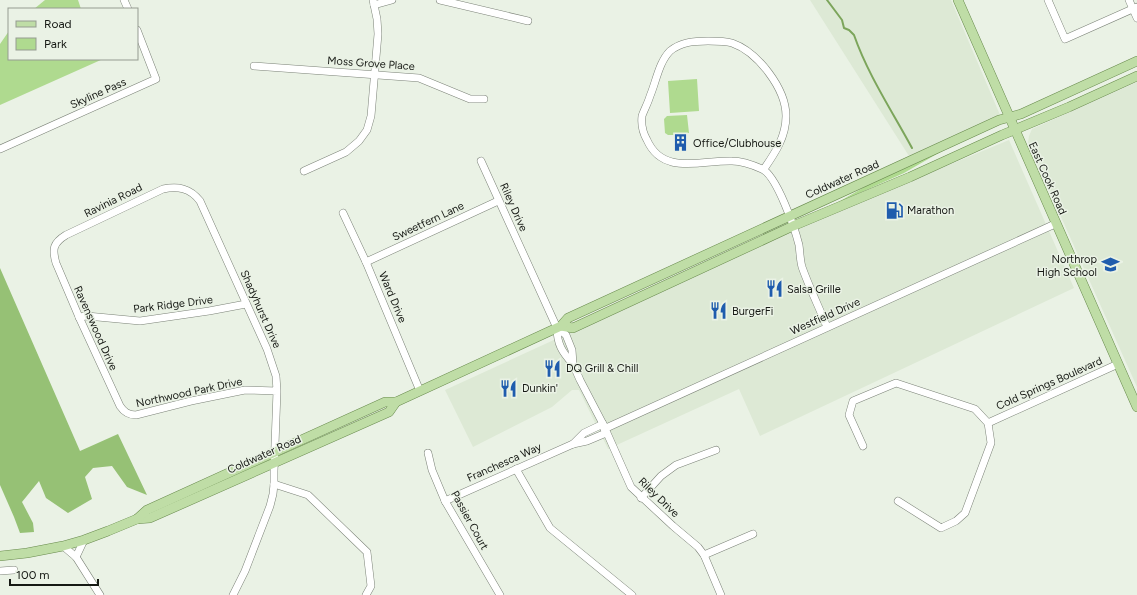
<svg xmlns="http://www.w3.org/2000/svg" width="1137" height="595" font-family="Figtree,sans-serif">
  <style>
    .built { fill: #dde9d5 }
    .green { fill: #afda8f }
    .forest { fill: #96c175 }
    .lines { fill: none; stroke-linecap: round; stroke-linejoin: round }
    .stream { stroke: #7ca55b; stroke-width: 2 }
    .minor-casing { stroke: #7b8277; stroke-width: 8 }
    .major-casing { stroke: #688a4d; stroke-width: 10 }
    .minor { stroke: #fff; stroke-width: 7 }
    .major { stroke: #bfdda6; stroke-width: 9 }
    .labels { text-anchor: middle; stroke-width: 3; stroke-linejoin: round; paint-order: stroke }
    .street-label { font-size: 11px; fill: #161914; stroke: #eaf2e5 }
    .poi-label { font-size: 11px; fill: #161914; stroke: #eaf2e5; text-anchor: start }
  </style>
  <rect width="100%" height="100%" fill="#eaf2e5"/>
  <g class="built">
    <polygon points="810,0 951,0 1000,115 909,156"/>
    <polygon points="1137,82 1137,387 1028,143 1029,136 1032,129"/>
    <polygon points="1009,140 1074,288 760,436 739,389 608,449 579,390 572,390 552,407 473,447 445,390 802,226"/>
  </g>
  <g class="green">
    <polygon points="45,0 78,0 81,9 34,9"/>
    <polygon points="9,31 9,59 103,59 0,105 0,44"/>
    <polygon points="697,79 699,111 670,113 668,81"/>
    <polygon points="687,115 689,133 680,134 680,137 674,138 674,135 668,135 665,133 664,119 667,116"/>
    <polygon points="949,147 904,173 835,204 873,182"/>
  </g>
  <polygon class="forest" points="0,268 80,451 118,434 147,495 127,487 112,466 93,468 85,477 92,499 68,513 46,498 39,481 22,502 33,523 34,532 20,533 14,517 0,485"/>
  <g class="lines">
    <path class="stream" d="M827,0L842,20L844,28L849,30L854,35C868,75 892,111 912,148"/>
    <defs>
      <g id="minor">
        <polyline points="124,0 128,9"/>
        <polyline points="440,0 528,21"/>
        <polyline points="1048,0 1065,39 1137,7"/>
        <polyline points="1129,0 1137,18"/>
        <polyline points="374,5 392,0"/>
        <polyline points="254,66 419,78 470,99 484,99"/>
        <polyline points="0,149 156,79 137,30"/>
        <path d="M481,161L557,328C557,344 562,352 573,364"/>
        <path d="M764,169C775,153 786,137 786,116C786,89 758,52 732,43C725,41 716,41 708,41C694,41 681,42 670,51C659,62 656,82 650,96C648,103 644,110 642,116C641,124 643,133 647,140C663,176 701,160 732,161C741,161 753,165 762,169C777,176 795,229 799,245C800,252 800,260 802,267C809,287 819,307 827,327"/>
        <polyline points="304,171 346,152 359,141 367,130 371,116 378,34 377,19 373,0"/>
        <polyline points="343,213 366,262 420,391"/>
        <polyline points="366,262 498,201"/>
        <polyline points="79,317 87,316 140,321 209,311 246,304"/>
        <polyline points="557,328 566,335 572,350 573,364 580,380 603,424 631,487 673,526 698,547 704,555 721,595"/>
        <polyline points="988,423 1118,364"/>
        <polyline points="604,429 1055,224"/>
        <polyline points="573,444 584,433 603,424"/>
        <polyline points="863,446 849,415 853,401 896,383 975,409 988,423 991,443 965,513 956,521 941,528 898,501"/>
        <polyline points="428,453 432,470 445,501 500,595"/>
        <polyline points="516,469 550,528 632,595"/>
        <polyline points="274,484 308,495 367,552 371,586 366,595"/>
        <polyline points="641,498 661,476 676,465 716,450"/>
        <polyline points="445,501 573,444 587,441 606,433"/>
        <polyline points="63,546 76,557 100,595"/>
        <polyline points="704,555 753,534"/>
        <polyline points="76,557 84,540"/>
        <polyline points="0,571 14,570"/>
        <path d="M233,595L245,571L270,506L273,494L274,484V471L277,391L276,376L267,349L200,201C190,188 178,186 163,189L66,235C53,243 52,249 56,263L79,317L120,406C124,412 128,415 136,415L191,401L245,390L277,391"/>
      </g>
      <g id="major">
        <polyline points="958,0 1137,407"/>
        <polyline points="561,326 573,328 793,226 910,177 1002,135 1069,107 1137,76"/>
        <polyline points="137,519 150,518 389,412 396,402"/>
        <polyline points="0,556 27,553 63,546 84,540 108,531 137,519 147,510 385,402 396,402 561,326 568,318 999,120 1021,114 1137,61"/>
      </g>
    </defs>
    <use href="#minor" class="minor-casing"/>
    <use href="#major" class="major-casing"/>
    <use href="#minor" class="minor"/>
    <use href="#major" class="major"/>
  </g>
  <defs>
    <symbol id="building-bare" viewBox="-9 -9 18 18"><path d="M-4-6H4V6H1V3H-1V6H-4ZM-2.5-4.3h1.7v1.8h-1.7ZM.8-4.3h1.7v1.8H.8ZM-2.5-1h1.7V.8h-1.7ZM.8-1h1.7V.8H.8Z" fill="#1f5cad" stroke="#eaf2e5" stroke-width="2.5" paint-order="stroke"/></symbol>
    <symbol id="fuel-bare" viewBox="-9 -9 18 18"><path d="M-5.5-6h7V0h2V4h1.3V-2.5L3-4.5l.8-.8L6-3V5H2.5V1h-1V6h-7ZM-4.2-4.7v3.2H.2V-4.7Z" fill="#1f5cad" stroke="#eaf2e5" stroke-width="2.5" paint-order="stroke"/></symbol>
    <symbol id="school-bare" viewBox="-9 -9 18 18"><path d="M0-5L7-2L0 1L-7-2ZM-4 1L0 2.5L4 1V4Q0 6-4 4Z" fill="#1f5cad" stroke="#eaf2e5" stroke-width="2.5" paint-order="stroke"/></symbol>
    <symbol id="restaurant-bare" viewBox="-9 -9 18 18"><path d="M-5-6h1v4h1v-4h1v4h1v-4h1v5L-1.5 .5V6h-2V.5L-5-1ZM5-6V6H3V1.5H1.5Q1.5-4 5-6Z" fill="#1f5cad" stroke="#eaf2e5" stroke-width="2.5" paint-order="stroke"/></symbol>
  </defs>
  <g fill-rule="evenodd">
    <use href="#building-bare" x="668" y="130" width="25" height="25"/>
    <use href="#fuel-bare" x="882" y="198" width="25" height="25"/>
    <use href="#school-bare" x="1098" y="252" width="25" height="25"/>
    <use href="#restaurant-bare" x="762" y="276" width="25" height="25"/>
    <use href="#restaurant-bare" x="706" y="298" width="25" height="25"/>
    <use href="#restaurant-bare" x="540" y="356" width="25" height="25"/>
    <use href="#restaurant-bare" x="496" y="376" width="25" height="25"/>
  </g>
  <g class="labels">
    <g class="street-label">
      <text transform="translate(371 63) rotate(4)" y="4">Moss Grove Place</text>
      <text transform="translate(98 93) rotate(-24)" y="4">Skyline Pass</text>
      <text transform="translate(1048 178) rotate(66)" y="4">East Cook Road</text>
      <text transform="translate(842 179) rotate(-24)" y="4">Coldwater Road</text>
      <text transform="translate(113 200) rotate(-26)" y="4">Ravinia Road</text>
      <text transform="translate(514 207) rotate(66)" y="4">Riley Drive</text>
      <text transform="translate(428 221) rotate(-25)" y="4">Sweetfern Lane</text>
      <text transform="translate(393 297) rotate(67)" y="4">Ward Drive</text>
      <text transform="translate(173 304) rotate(-7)" y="4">Park Ridge Drive</text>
      <text transform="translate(261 309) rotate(66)" y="4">Shadyhurst Drive</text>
      <text transform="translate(825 316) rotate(-24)" y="4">Westfield Drive</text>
      <text transform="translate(96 328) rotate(66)" y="4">Ravenswood Drive</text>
      <text transform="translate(1049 383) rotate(-24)" y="4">Cold Springs Boulevard</text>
      <text transform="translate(189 392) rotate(-12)" y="4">Northwood Park Drive</text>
      <text transform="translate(264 454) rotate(-24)" y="4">Coldwater Road</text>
      <text transform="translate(504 462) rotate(-24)" y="4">Franchesca Way</text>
      <text transform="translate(659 497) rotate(44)" y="4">Riley Drive</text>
      <text transform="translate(470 520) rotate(61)" y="4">Passier Court</text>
    </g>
    <g class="poi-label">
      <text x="693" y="147">Office/Clubhouse</text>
      <text x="907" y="214">Marathon</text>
      <text x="1097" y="263" text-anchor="end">Northrop<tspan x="1097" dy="13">High School</tspan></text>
      <text x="787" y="293">Salsa Grille</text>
      <text x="732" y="315">BurgerFi</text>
      <text x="566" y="372">DQ Grill &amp; Chill</text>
      <text x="522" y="392">Dunkin'</text>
    </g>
  </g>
  <rect x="8" y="8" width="130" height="52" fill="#eaf2e5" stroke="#959b91"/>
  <rect x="16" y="21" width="20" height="6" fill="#bfdda6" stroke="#959b91"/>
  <text x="44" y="28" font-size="12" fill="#161914">Road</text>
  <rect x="16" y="38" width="20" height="12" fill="#afda8f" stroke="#959b91"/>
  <text x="44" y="48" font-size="12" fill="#161914">Park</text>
  <path d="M10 579v6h88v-6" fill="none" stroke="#161914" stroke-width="2"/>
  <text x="16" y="579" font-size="12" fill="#161914" stroke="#eaf2e5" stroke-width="3" paint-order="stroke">100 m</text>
</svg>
